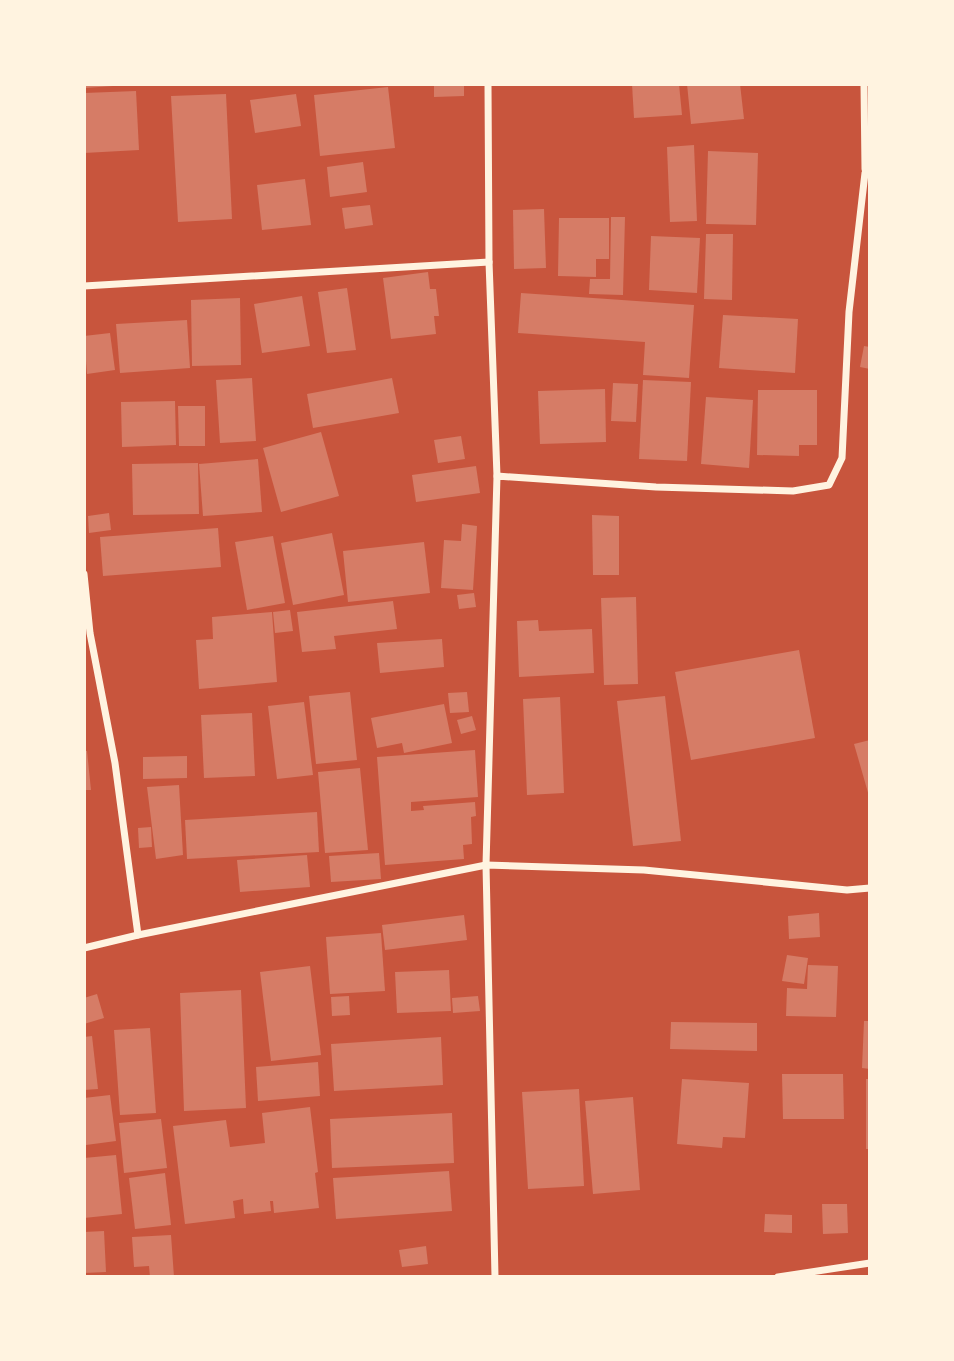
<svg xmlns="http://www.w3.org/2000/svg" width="954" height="1361" font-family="Inter,sans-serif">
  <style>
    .building { fill: #d67c66 }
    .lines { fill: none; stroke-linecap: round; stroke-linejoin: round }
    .minor { stroke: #fff3e0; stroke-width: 7 }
  </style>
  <rect width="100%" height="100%" fill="#c8553d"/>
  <g class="building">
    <polygon points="85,84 113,84 113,86 85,88"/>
    <polygon points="434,84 464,84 464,96 434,97"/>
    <polygon points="632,84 679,84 682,115 634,118"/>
    <polygon points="687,84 740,84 744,119 691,124"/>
    <polygon points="388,87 395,148 320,156 314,95"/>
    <polygon points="136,91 139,150 84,153 84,93"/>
    <polygon points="226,94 232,219 178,222 171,96"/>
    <polygon points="296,94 301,126 255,133 250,100"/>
    <polygon points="694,145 697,221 670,222 667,147"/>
    <polygon points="708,151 758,153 756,225 706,224"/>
    <polygon points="363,162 367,192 330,197 327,167"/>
    <polygon points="305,179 311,225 262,230 257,185"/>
    <polygon points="370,205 373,225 345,229 342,208"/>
    <polygon points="544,209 546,268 514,269 513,210"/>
    <polygon points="611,217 625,217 623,295 589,294 590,279 610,279"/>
    <polygon points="559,218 609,218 609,259 596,259 596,277 558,276"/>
    <polygon points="706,234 733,234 732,300 704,299"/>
    <polygon points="651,236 700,238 697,293 649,290"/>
    <polygon points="428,272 430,289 436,289 439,316 434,316 436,334 391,339 383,278"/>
    <polygon points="347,288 356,350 327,353 318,292"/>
    <polygon points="521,293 694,305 689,378 643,375 645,342 518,333"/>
    <polygon points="302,296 310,346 262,353 254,304"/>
    <polygon points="240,298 241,365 192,366 191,300"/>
    <polygon points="723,315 798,319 795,373 719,368"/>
    <polygon points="187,320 190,368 120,373 116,324"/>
    <polygon points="110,333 115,370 87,374 84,336"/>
    <polygon points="864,346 870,347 870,369 860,367"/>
    <polygon points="252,378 256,441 220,443 216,380"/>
    <polygon points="392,378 399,413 313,428 307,394"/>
    <polygon points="643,380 691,382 687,461 639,459"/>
    <polygon points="613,383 638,384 636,422 611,421"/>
    <polygon points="605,389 606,442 540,444 538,391"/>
    <polygon points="758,390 817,390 817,445 799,445 799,456 757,455"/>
    <polygon points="706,397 753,400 749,468 701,464"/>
    <polygon points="175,401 176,445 122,447 121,402"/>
    <polygon points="178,406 205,406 205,446 179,446"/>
    <polygon points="321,432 339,496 281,512 263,448"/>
    <polygon points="461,436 465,459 438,463 434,440"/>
    <polygon points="258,459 262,512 203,516 199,464"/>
    <polygon points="198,463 199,514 133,515 132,464"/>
    <polygon points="476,466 480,493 416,502 412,475"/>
    <polygon points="109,513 111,530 89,533 88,516"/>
    <polygon points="592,515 619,516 619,575 593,575"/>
    <polygon points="462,524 477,526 473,590 441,588 444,540 461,541"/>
    <polygon points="218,528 221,567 103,576 100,537"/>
    <polygon points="332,533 344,595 293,605 281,543"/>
    <polygon points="273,536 285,603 247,610 235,542"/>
    <polygon points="424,542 430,593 348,602 343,551"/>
    <polygon points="474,593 476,607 459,609 457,595"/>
    <polygon points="636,597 638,684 604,685 601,598"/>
    <polygon points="393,601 397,629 334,636 336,649 302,652 297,612"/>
    <polygon points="290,610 293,631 275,633 273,612"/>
    <polygon points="272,612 277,682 199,689 196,640 213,639 212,617"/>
    <polygon points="538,620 539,631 592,629 594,673 519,677 517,621"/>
    <polygon points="442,639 444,667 380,673 377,643"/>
    <polygon points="799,650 815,738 691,760 675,672"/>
    <polygon points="350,692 357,760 316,764 309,696"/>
    <polygon points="467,692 469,712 450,713 448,693"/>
    <polygon points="665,696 681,841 633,846 617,701"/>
    <polygon points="560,697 564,793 527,795 523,699"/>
    <polygon points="304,702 313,775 277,779 268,706"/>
    <polygon points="444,704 452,743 404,753 402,743 377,748 371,718"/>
    <polygon points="252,713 255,776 204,778 201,715"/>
    <polygon points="472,716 476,730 461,734 457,720"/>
    <polygon points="870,740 870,796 869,796 854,744"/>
    <polygon points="475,750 478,797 411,802 411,811 424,810 423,806 475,802 476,816 471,817 472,844 463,845 464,859 385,865 377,757"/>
    <polygon points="84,751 87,751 91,790 84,790"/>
    <polygon points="187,756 187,778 143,779 143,757"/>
    <polygon points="360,768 368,850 325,853 318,772"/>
    <polygon points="179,785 183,855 156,859 147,787"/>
    <polygon points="317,812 319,852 187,859 185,820"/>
    <polygon points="151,827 152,847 139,848 138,828"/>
    <polygon points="379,853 381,879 331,882 329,856"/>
    <polygon points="307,855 310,887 240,892 237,860"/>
    <polygon points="819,913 820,937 789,939 788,916"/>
    <polygon points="464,915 467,940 385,950 382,925"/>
    <polygon points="381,933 385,991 330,994 326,937"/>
    <polygon points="787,955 808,958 804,984 782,981"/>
    <polygon points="808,965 838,966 836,1017 786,1016 787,988 807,989"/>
    <polygon points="310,966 321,1055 271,1061 260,972"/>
    <polygon points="449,970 451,1011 397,1013 395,972"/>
    <polygon points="241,990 246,1108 184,1111 180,993"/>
    <polygon points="97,994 104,1018 84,1024 84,998"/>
    <polygon points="349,996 350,1015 332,1016 331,997"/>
    <polygon points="478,996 480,1011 453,1013 452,998"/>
    <polygon points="864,1021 870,1021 870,1069 862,1068"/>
    <polygon points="671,1022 757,1023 757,1051 670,1049"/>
    <polygon points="150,1028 156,1113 120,1115 114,1030"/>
    <polygon points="92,1036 98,1089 84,1090 84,1037"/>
    <polygon points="441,1037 443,1085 334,1091 331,1044"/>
    <polygon points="318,1062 320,1096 258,1101 256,1067"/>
    <polygon points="782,1074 843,1074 844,1119 783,1119"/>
    <polygon points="682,1079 749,1083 745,1138 723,1137 722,1148 677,1144"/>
    <rect x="866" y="1079" width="4" height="70"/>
    <polygon points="579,1089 584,1186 528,1189 522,1092"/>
    <polygon points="110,1095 116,1141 86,1145 84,1098"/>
    <polygon points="633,1097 640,1190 593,1194 585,1101"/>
    <polygon points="310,1107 318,1172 315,1173 319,1208 274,1213 273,1201 270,1201 271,1211 244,1214 243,1199 233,1201 235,1218 185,1224 173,1126 226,1120 230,1147 265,1143 262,1113"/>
    <polygon points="452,1113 454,1163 332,1168 330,1119"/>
    <polygon points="161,1119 167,1168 124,1173 119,1123"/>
    <polygon points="116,1155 122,1214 84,1218 84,1158"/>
    <polygon points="449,1171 452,1211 336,1219 333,1178"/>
    <polygon points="165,1173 171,1225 135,1229 129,1178"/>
    <polygon points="822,1204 847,1204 848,1233 823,1234"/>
    <polygon points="765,1214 792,1215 792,1233 764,1232"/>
    <polygon points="104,1231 106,1272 84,1273 84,1232"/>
    <polygon points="171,1235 174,1277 150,1277 149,1266 134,1267 132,1237"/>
    <polygon points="426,1246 428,1264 402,1267 399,1250"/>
  </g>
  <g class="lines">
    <g class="minor">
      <polyline points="488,84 489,262 497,476"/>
      <polyline points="864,84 865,169"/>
      <polyline points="84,286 489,262"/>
      <polyline points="84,574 90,633 115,763 138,935"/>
      <polyline points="84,948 138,935 486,865 644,870 847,890 870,888"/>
      <polyline points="495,1277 486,865 497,476 656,487 793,491 829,485 842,458 849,312 865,173 870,163"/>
      <polyline points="778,1277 870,1263"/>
    </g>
  </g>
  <rect width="954" height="1361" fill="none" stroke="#fff3e0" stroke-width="172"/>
</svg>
